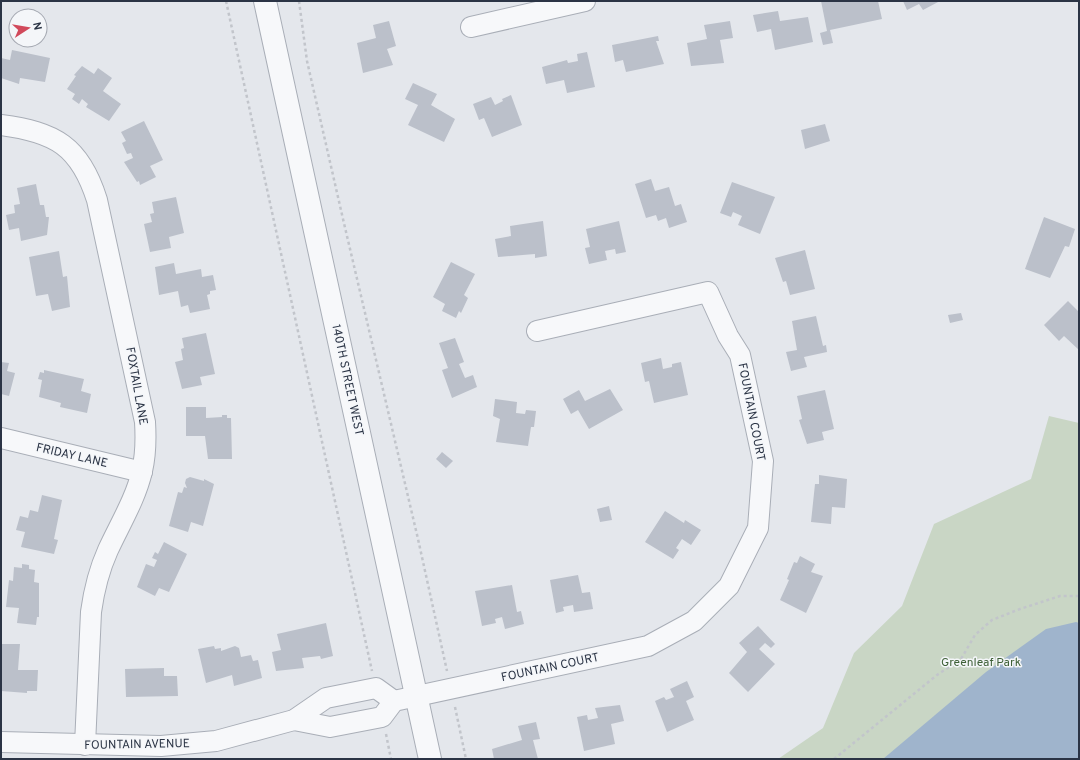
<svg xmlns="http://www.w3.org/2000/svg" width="1080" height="760" font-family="Overpass,sans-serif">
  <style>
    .green { fill: #c9d6c5 }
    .water { fill: #9fb4cc }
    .building { fill: #bbc0ca }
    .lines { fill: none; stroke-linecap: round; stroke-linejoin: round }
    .minor-casing { stroke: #a9aeb7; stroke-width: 22 }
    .tertiary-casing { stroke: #a9aeb7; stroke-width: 24 }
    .path { stroke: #c2c5cb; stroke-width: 2.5; stroke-dasharray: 3 3; stroke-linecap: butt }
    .minor { stroke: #f7f8fa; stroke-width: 20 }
    .tertiary { stroke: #f7f8fa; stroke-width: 22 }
    .labels { text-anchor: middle; stroke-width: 3; stroke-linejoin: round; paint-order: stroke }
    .street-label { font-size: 12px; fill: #2b3445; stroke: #f4f6f9 }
    .park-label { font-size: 12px; fill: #3f6138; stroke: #f4f6f9 }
  </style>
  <rect width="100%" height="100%" fill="#e4e7ec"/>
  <polygon class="green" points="1049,416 1079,423 1079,759 778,759 823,728 854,653 902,606 934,524 1031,479"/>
  <polygon class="water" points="1076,622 1079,623 1079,759 883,759 986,672 1018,649 1046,629"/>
  <g class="building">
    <polygon points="821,1 878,1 882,19 830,30 833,43 823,45 820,33 827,31"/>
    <polygon points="903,1 940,1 923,10 919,4 907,10"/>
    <polygon points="778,11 780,21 808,17 813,42 775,50 771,29 757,32 753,15"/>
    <polygon points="389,21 396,46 387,49 393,65 363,73 357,43 376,38 373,25"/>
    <polygon points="730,21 733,38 720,40 724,63 691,66 687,43 707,39 704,25"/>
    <polygon points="658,36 659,41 656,41 664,64 626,72 623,60 615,62 612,45"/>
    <polygon points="12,50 50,58 45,82 20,78 19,84 1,78 1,58 10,60"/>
    <polygon points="587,52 595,87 567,93 564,80 546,84 542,67 567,60 568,63 578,61 577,54"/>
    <polygon points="82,66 94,74 98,68 112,78 103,91 121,104 109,121 86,107 88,104 82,99 79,104 72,99 75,94 67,89 76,76 74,75"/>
    <polygon points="413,83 437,94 431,105 455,119 444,142 408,125 418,105 405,99"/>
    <polygon points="511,95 522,125 492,137 484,118 479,120 473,104 491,97 495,105 503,101 502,99"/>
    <polygon points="144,121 163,160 150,166 156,177 140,185 139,181 137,182 124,162 133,158 131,153 127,154 122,143 126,141 121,132"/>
    <polygon points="825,124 830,141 805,149 801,130"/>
    <polygon points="651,179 655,191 669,187 675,206 681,204 687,222 669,228 666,218 658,221 656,215 646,218 635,184"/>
    <polygon points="732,182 775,197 760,234 738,225 742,216 733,212 731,217 720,213"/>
    <polygon points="36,184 40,205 44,205 46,217 49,217 47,235 21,241 19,228 9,230 6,215 15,213 14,205 20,204 17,188"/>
    <polygon points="176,197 184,233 169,237 171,248 150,252 144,224 152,222 150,214 154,213 152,202"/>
    <polygon points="1044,217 1075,229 1069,247 1065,246 1050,278 1025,269"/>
    <polygon points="543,221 547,256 535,258 535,254 498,257 495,239 511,236 510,226"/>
    <polygon points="619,221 626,252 616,254 615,249 605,251 607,260 589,264 585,248 590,247 586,229"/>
    <polygon points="805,250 815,289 790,295 786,281 783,282 775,258"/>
    <polygon points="59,251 63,277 67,276 70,307 52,311 48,294 36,296 29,257"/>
    <polygon points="451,262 475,274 464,295 468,298 461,313 459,311 456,318 442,311 445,304 433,297"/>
    <polygon points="174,263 176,274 201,269 202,277 213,275 216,290 210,291 210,294 207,295 210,309 190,313 188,305 181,307 178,291 159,295 155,267"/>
    <polygon points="1068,301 1079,312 1079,350 1064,336 1059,341 1044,325"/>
    <polygon points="961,313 963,320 950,323 948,315"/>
    <polygon points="816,316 823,346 826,345 827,352 804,357 807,367 791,371 786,352 797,350 792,321"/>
    <polygon points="206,333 215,374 200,377 202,385 182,389 175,362 183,360 181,349 184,348 182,338"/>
    <polygon points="455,338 464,362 459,364 465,378 473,375 477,387 452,398 442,370 448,368 439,343"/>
    <polygon points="661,358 663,369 672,367 672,364 681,362 688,395 654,403 649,381 645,382 641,363"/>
    <polygon points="1,362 9,363 7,371 15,373 9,396 1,394"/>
    <polygon points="44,370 84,379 81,391 91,394 87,413 60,407 61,403 39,397 42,380 38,379 40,372 44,373"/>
    <polygon points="610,389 623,410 589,429 578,410 571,414 563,399 579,390 585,401"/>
    <polygon points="825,390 834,429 822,432 824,440 807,444 799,420 802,419 797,396"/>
    <polygon points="495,399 517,402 516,413 525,414 526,410 536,411 534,427 531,427 528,446 496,442 500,419 493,416"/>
    <polygon points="186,407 206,407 206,418 222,417 222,415 227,415 227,418 231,418 232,459 208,459 205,436 186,436"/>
    <polygon points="442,452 453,461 446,468 436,459"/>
    <polygon points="819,475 847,479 845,508 832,507 831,524 811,522 815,484 819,484"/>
    <polygon points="190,477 204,481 204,479 214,484 203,526 191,522 188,532 169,526 178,492 182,493 184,487 187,488 185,483 186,479"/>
    <polygon points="42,495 62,500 54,539 58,540 54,554 21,547 25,532 16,530 20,516 28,518 30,510 38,512"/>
    <polygon points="609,506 612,520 600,522 597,509"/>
    <polygon points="665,511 684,523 685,520 701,530 691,545 682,539 676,548 679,550 673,559 645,542"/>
    <polygon points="164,542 187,554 169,592 159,588 155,596 137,587 146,564 154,567 157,560 152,558 155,552 158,554"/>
    <polygon points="800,556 815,564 811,572 823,576 806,613 780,600 789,580 787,579 794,562 797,563"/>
    <polygon points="22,564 29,565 29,569 35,570 34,582 39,583 39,617 37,617 36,625 17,623 19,608 6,607 9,580 13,581 14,567 22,568"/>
    <polygon points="578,575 582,593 590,592 593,609 574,612 573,605 563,607 564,611 556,613 550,580"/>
    <polygon points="512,585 517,612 521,611 524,624 505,629 502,617 495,619 496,623 482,626 475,591"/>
    <polygon points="326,623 333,656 321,659 320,656 302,658 304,668 276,671 272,652 281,650 277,634"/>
    <polygon points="758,626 775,644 771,648 765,643 759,649 775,664 748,692 729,673 747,652 739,643"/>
    <polygon points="1,644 20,644 18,670 38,670 37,691 27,691 27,693 1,691"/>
    <polygon points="214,646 215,649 221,648 221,651 235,646 239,648 241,657 251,655 253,661 258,660 262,678 234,686 232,675 206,683 198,649"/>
    <polygon points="164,668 164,676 177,676 178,696 126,697 125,669"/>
    <polygon points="687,681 694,697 686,701 694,720 667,732 655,701 664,697 666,700 674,697 670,689"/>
    <polygon points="620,705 624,721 611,724 615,744 584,751 577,717 587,715 588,720 598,718 595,708"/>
    <polygon points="536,722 540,739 533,740 538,759 494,759 492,749 522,740 518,726"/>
  </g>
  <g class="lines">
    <defs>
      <g id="minor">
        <polyline points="471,27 585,1"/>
        <path d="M1,125C55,132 80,146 97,200L145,422C146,438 146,454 142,471C136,498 120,524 108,550C99,570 94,590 91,612L85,745"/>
        <polyline points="1,438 142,472"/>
        <polyline points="294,720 330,727 382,717 394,701 648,646 694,621 729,586 758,528 763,461 740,355 728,336 708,292 537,331"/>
        <polyline points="1,742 161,746 216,741 294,720 326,698 376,688 394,701"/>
      </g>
      <polyline id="tertiary" points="265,1 430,759"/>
    </defs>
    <use href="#minor" class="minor-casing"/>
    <use href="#tertiary" class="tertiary-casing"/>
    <g class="path">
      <polyline points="226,1 372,671"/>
      <polyline points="299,1 307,61 343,219 418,539 447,671"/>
      <polyline points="455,707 466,759"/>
      <polyline points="386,734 391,759"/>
      <polyline points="834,759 937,675 961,659 975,635 992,620 1020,609 1060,596 1079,596"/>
    </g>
    <use href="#minor" class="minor"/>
    <use href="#tertiary" class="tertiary"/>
  </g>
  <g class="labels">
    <g class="street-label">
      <text transform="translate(348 380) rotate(78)" y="4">140TH STREET WEST</text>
      <text transform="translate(137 386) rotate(80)" y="4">FOXTAIL LANE</text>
      <text transform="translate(752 412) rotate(79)" y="4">FOUNTAIN COURT</text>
      <text transform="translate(72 455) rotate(13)" y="4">FRIDAY LANE</text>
      <text transform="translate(550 667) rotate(-12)" y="4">FOUNTAIN COURT</text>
      <text transform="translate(137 744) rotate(-1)" y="4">FOUNTAIN AVENUE</text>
    </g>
    <g class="park-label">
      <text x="981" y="666">Greenleaf Park</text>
    </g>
  </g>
  <rect width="1080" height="760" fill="none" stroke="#2b3445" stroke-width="4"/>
  <g transform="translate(28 28) rotate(78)"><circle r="19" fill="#f4f6f9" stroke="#a4a8b1"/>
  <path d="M0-3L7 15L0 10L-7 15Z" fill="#d1495b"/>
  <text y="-6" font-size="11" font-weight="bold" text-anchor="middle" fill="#2b3445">N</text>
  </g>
</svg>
